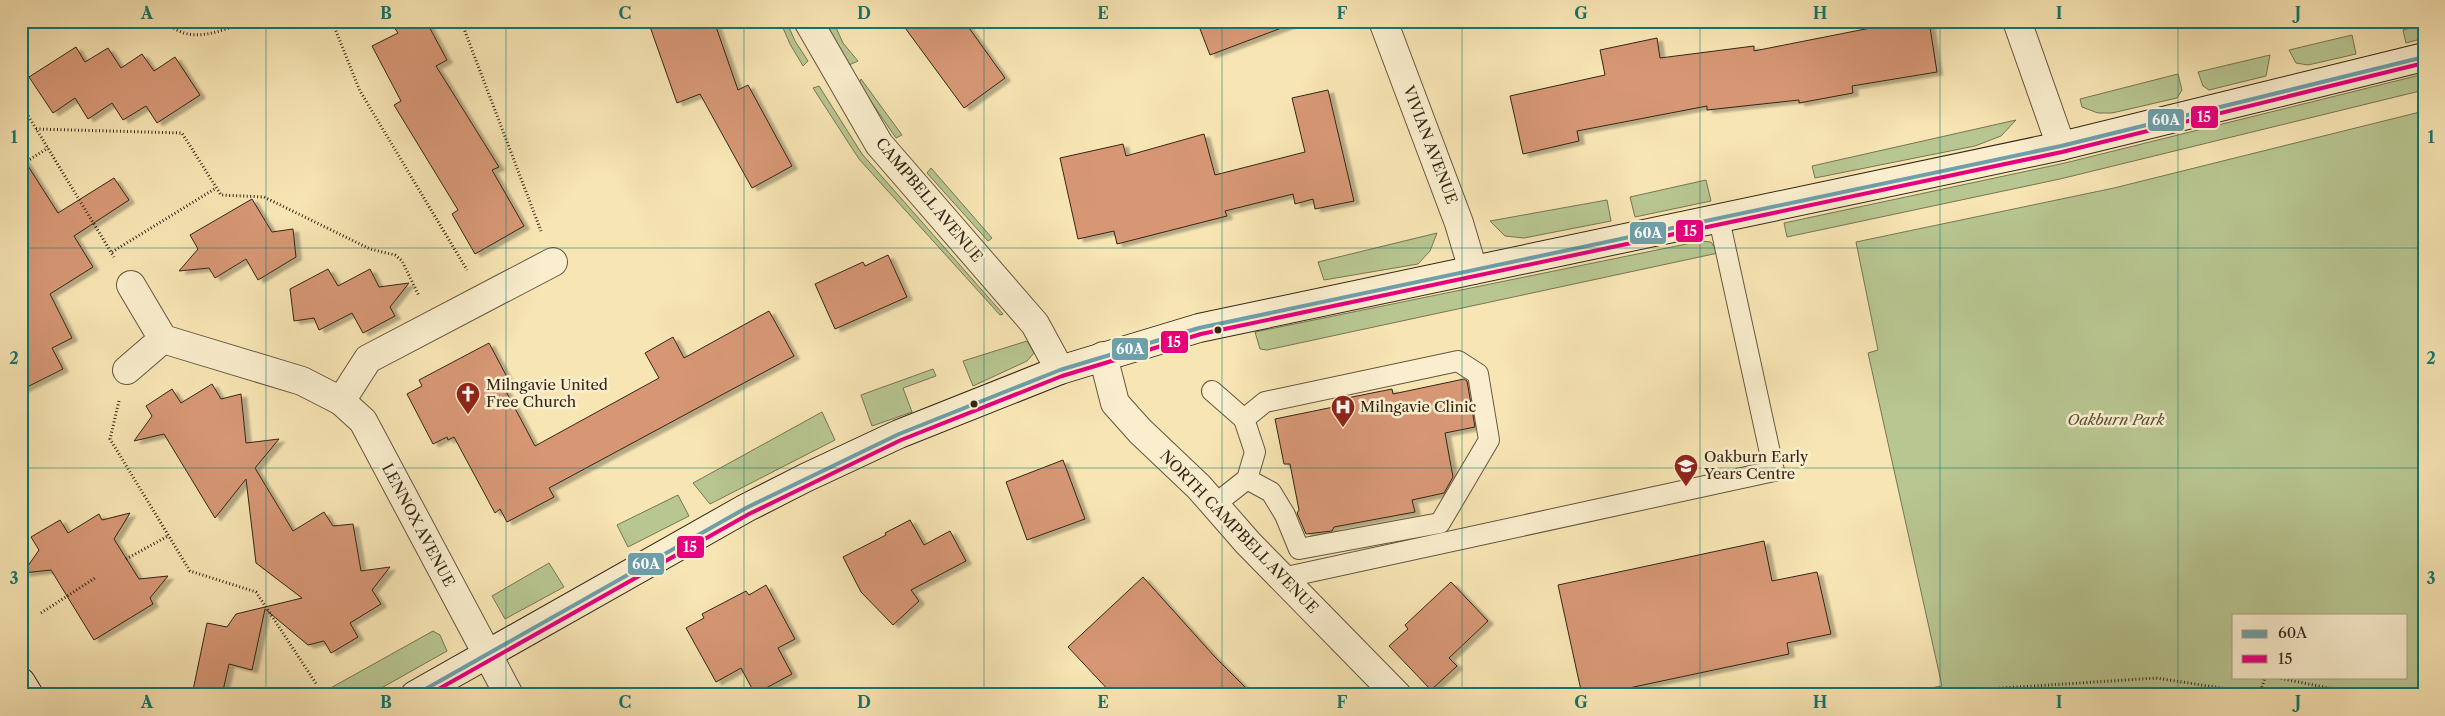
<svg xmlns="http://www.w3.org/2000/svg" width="2445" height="716" font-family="'Libre Caslon Text',serif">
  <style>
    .green { fill: #b8c691; stroke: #767654; fill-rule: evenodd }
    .building { fill: #d79774; stroke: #332616; filter: url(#shadow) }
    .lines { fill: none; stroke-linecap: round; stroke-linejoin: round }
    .service-casing { stroke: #64563e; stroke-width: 22 }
    .minor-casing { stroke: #64563e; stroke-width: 30 }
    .secondary-casing { stroke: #332616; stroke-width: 30 }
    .path { stroke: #332616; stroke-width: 3; stroke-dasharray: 1 2.5; stroke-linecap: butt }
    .service { stroke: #faeece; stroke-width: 20 }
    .minor { stroke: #faeece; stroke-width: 28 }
    .secondary { stroke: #faeece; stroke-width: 28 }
    .bus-1-casing { stroke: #faeece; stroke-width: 8 }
    .bus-2-casing { stroke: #faeece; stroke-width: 8 }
    .bus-1 { stroke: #6da0aa; stroke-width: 4 }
    .bus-2 { stroke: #e6007e; stroke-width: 4 }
    .grid { fill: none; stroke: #0f766e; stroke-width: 1; stroke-opacity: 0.55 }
    .bus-dot { fill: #332616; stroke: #faeece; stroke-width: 2 }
    .labels { text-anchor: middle; stroke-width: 5; stroke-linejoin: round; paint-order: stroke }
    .street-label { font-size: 15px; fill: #332616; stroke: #faeece }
    .poi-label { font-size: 15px; fill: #332616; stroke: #faeece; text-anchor: start }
    .park-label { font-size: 15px; font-style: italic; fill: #544e35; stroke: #faeece }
    .line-badge { stroke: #faeece; stroke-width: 2 }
    .badge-label { font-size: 14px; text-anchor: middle; font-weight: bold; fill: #fff }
    .neatline { fill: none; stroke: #0f766e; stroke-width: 2 }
    .grid-label { font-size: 16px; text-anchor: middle; font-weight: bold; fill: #0f766e }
  </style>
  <defs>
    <filter id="shadow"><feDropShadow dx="5.5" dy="3" stdDeviation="1" flood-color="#0004"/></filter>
  </defs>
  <rect width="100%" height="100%" fill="#f8e5b4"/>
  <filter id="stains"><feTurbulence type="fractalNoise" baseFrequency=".004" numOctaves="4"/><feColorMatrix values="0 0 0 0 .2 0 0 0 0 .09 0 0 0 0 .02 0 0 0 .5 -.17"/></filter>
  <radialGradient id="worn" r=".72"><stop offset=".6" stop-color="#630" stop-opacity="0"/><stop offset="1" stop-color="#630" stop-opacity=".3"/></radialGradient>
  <g class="green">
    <polygon points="780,21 786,21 795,41 808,61 803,66 790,44"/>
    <polygon points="825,21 833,21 843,43 858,61 849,65"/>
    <polygon points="2424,23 2424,38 2406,43 2403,30"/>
    <polygon points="2352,35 2356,54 2308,65 2296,63 2289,50"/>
    <polygon points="2270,55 2266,76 2209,90 2203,86 2198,72"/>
    <polygon points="2178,74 2182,90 2177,98 2112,113 2098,113 2082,107 2080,99"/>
    <polygon points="2424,74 2424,90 2060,179 1787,237 1784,223 2065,163"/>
    <polygon points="861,79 902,135 896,138 859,84"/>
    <polygon points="819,86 862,154 1003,314 1000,315 859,159 813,88"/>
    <path d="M2424,111V695H1891L1942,686L1868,353L1878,350L1856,242L2114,188ZM2234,615H2406V677H2234Z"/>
    <polygon points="2016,120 2001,136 1975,146 1815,178 1812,166"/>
    <polygon points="931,168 992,238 988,241 927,173"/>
    <polygon points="1706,180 1711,201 1635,217 1630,197"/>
    <polygon points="1607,200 1611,221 1524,238 1505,236 1490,221"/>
    <polygon points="1437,233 1430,251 1418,264 1324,280 1318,262"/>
    <polygon points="1701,241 1711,242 1718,253 1267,350 1260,349 1255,332"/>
    <polygon points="1027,341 1034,353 1027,361 973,386 963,361"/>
    <polygon points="933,369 936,376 903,388 912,412 872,426 861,395"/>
    <polygon points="822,412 835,440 710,504 693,483"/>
    <polygon points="678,495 689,516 628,547 617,525"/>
    <polygon points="549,563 564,587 505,619 492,596"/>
    <polygon points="433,631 440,635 447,651 369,695 318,695"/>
  </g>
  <g class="building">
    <polygon points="390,21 426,21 447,60 436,66 499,167 492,170 524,226 475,254 452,214 458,210 394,105 401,101 372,46 398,33"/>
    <polygon points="648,21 714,21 738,90 748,85 792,166 752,188 700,94 677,103"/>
    <polygon points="900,21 964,21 1005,78 964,108"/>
    <polygon points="1197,21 1291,21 1292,24 1210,55"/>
    <polygon points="1906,21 1929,21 1937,72 1852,86 1853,93 1799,103 1799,100 1707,110 1707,106 1577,131 1579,141 1523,154 1510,96 1605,75 1600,50 1657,38 1660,58 1754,46 1754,51"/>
    <polygon points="76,47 85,62 108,48 121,68 142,54 154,71 175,57 200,95 157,123 146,106 123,120 112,103 88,119 75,98 53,113 29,77"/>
    <polygon points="1328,90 1354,201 1315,209 1313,199 1295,204 1293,194 1225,211 1227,216 1117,244 1114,231 1078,239 1060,158 1123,144 1126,156 1204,134 1215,175 1305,152 1292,98"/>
    <polygon points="21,155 58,213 114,178 129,200 74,236 93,267 50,294 72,338 52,348 63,369 21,390"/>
    <polygon points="252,199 272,232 293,229 296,257 258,280 246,259 215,278 209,268 179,271 198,249 190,235"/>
    <polygon points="888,255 907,297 835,329 815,284 863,262 865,266"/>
    <polygon points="328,269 338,286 370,269 379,287 409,283 390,307 395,316 363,333 352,313 319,330 314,318 294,321 290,289"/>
    <polygon points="769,311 794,356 549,488 554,497 507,522 500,509 495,513 454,437 448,440 447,437 433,444 407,394 422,386 419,380 489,343 507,377 500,380 535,446 659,378 645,353 673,337 684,358"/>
    <polygon points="1464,379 1467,381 1475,427 1445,433 1453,477 1444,493 1412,500 1415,512 1334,527 1332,531 1306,534 1297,513 1299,510 1290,464 1284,464 1275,419 1348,404 1347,398 1392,389 1393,394"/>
    <polygon points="212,384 221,399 241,394 246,443 279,439 255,468 293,531 324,512 333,526 353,524 361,571 390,567 372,590 381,604 350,623 358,637 331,653 324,641 308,645 265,609 252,670 229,664 222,695 192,695 207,623 227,627 236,614 302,598 256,563 246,479 215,518 164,434 134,441 152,416 146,406 172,389 181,403"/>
    <polygon points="1063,460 1085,519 1027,540 1006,482"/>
    <polygon points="130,513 114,539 139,579 168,576 150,598 153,604 94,640 51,570 23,573 39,550 31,537 60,520 68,533 99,514 102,520"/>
    <polygon points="910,520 924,545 950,531 966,561 911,590 919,601 893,625 861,592 843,557 886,535 885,533"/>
    <polygon points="1764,541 1772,581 1817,572 1831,634 1787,643 1789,654 1596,695 1582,695 1558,585"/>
    <polygon points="1143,577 1215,657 1253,695 1113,695 1068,647"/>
    <polygon points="1451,582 1488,621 1449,658 1457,666 1431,690 1389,646 1408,629 1405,625"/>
    <polygon points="766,585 795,639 778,648 792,674 755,694 741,668 716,682 686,628 704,618 702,614 746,591 749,595"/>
  </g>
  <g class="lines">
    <defs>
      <g id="service">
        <polyline points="1212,391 1244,419"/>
        <polyline points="1214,505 1247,479 1255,452 1244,419 1265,402 1458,361 1478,374 1489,440 1440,523 1299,549 1285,515 1271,492 1247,479"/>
        <polyline points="1282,578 1774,471 1719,219"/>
      </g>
      <g id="minor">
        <polyline points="808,21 879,144 1035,324 1060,370"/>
        <polyline points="1383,21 1459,223 1473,270"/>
        <polyline points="2017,21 2061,146"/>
        <polyline points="131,285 163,339 302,381 341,401 363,421 509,695"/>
        <polyline points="1103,356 1115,403 1140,431 1199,487 1248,543 1397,695"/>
        <polyline points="127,370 163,339"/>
        <polyline points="341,401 368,359 553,262"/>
      </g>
      <g id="secondary">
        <polyline points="21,682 29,695"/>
        <polyline points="415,695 746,508 805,478 899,434 1060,370 1199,328 2061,146 2424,57"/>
      </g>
    </defs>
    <use href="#service" class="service-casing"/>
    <use href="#minor" class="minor-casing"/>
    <use href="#secondary" class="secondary-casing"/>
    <g class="path">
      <path d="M166,21C189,47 222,30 248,21"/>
      <polyline points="332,21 360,91 467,270"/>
      <polyline points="461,21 541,231"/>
      <polyline points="21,104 114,257"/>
      <polyline points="36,129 182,133 221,195 264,197 370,249 395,255 402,261 419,296"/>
      <polyline points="21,165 48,148"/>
      <polyline points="112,252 216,188"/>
      <polyline points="119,401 110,439 190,571 256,592 317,685"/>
      <polyline points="126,559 168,536"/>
      <polyline points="21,580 24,583"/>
      <polyline points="41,613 95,578"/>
      <polyline points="2274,677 2363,695"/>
      <polyline points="1926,695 1942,692 2156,678 2260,694 2265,677"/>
    </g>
    <use href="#service" class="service"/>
    <use href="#minor" class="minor"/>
    <use href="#secondary" class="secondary"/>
    <defs>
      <polyline id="bus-1" points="415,695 746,508 899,434 1060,370 1199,328 2061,146 2424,57"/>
      <polyline id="bus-2" points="428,695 749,514 901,440 1062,376 1201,334 2062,152 2424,63"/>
    </defs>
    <use href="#bus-1" class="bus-1-casing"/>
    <use href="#bus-2" class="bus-2-casing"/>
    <use href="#bus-1" class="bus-1"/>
    <use href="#bus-2" class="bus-2"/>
  </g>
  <path class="grid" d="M266,21V695M506,21V695M744,21V695M984,21V695M1222,21V695M1462,21V695M1700,21V695M1940,21V695M2178,21V695M21,248H2424M21,468H2424"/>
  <defs>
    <symbol id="church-pin" viewBox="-11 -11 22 30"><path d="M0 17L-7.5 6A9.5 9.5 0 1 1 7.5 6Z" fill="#8f2418" stroke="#faeece"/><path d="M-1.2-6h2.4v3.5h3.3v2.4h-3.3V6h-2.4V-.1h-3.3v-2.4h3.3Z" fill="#fff"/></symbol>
    <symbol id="hospital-pin" viewBox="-11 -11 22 30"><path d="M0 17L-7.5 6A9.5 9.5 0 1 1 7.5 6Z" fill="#8f2418" stroke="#faeece"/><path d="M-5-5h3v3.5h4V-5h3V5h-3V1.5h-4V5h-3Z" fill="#fff"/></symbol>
    <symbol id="school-pin" viewBox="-11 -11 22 30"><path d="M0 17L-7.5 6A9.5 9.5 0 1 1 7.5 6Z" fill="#8f2418" stroke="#faeece"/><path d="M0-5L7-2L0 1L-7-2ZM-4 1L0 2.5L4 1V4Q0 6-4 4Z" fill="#fff"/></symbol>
  </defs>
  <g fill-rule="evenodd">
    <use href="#church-pin" x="454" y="380" width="28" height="38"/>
    <use href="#hospital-pin" x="1329" y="393" width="28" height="38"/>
    <use href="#school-pin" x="1672" y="452" width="28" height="38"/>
  </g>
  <g class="bus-dot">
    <circle cx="1218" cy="330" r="4.5"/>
    <circle cx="974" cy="404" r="4.5"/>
  </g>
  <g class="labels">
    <g class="street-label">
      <text transform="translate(1430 145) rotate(69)" y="5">VIVIAN AVENUE</text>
      <text transform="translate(929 200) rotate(50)" y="5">CAMPBELL AVENUE</text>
      <text transform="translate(418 525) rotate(62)" y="5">LENNOX AVENUE</text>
      <text transform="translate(1239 532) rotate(46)" y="5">NORTH CAMPBELL AVENUE</text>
    </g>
    <g class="poi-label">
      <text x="486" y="390">Milngavie United<tspan x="486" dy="17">Free Church</tspan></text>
      <text x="1360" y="412">Milngavie Clinic</text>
      <text x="1704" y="462">Oakburn Early<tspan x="1704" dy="17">Years Centre</tspan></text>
    </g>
    <g class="park-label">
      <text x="2116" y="425">Oakburn Park</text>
    </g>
  </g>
  <g class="line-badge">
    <rect x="2190" y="105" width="29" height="24" rx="5" fill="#e6007e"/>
    <rect x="2147" y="108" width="38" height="24" rx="5" fill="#6da0aa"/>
    <rect x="1675" y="219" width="29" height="24" rx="5" fill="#e6007e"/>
    <rect x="1629" y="221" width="38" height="24" rx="5" fill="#6da0aa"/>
    <rect x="1160" y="330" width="29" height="24" rx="5" fill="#e6007e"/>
    <rect x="1111" y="337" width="38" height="24" rx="5" fill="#6da0aa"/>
    <rect x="676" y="535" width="29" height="24" rx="5" fill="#e6007e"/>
    <rect x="627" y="552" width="38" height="24" rx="5" fill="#6da0aa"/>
  </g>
  <g class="badge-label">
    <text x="2204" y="122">15</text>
    <text x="2166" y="125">60A</text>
    <text x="1690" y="236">15</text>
    <text x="1648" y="238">60A</text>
    <text x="1174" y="347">15</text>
    <text x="1130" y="354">60A</text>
    <text x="690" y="552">15</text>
    <text x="646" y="569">60A</text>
  </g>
  <rect width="2445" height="716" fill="none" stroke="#f8e5b4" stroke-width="55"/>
  <rect x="2232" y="614" width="175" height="65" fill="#faeece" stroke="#aa9e84"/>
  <rect x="2242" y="630" width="25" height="8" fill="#6da0aa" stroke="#aa9e84"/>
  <text x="2278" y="638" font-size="15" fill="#332616">60A</text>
  <rect x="2242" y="655" width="25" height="8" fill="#e6007e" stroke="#aa9e84"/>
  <text x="2278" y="664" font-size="15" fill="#332616">15</text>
  <rect x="28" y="28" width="2390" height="660" class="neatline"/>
  <g class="grid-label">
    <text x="147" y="19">A</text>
    <text x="386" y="19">B</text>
    <text x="625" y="19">C</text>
    <text x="864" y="19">D</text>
    <text x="1103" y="19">E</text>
    <text x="1342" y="19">F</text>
    <text x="1581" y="19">G</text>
    <text x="1820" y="19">H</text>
    <text x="2059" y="19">I</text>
    <text x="2298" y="19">J</text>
    <text x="14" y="143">1</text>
    <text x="2431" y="143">1</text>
    <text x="14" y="364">2</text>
    <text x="2431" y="364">2</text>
    <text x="14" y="584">3</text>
    <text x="2431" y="584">3</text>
    <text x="147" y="708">A</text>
    <text x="386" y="708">B</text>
    <text x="625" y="708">C</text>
    <text x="864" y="708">D</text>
    <text x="1103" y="708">E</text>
    <text x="1342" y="708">F</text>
    <text x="1581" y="708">G</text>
    <text x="1820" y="708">H</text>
    <text x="2059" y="708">I</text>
    <text x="2298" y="708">J</text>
  </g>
  <rect width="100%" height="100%" filter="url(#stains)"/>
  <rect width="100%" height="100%" fill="url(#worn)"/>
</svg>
